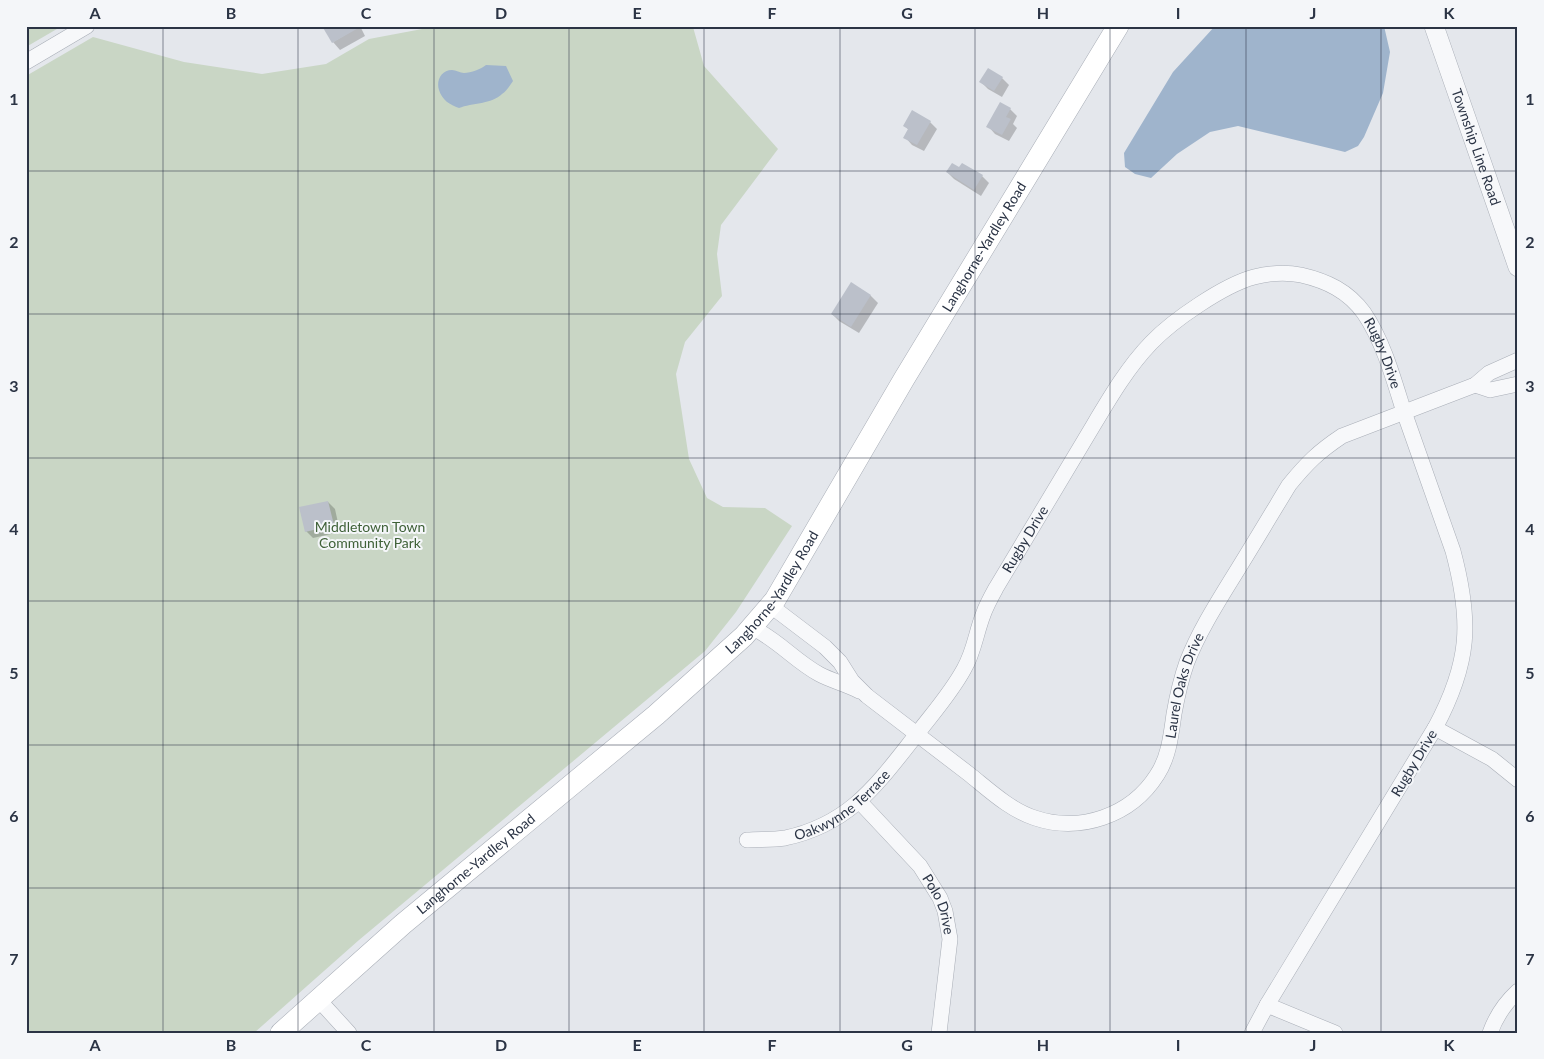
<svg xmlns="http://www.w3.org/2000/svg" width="1544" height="1059" font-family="Lato,sans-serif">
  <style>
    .green { fill: #c9d6c5 }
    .water { fill: #9fb4cc }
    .shadow { fill: #0003 }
    .building { fill: #bbc0ca }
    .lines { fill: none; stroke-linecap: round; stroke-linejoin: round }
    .minor-casing { stroke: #a9aeb7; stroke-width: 16 }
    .tertiary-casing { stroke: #a9aeb7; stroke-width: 20 }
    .secondary-casing { stroke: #a9aeb7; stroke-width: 22 }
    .minor { stroke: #f7f8fa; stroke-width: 15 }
    .tertiary { stroke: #f7f8fa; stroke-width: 19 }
    .secondary { stroke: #fff; stroke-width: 21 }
    .grid { fill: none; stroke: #2b3445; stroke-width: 1; stroke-opacity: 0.55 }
    .labels { text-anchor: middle; stroke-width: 4; stroke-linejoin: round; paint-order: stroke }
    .street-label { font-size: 14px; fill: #2b3445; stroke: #f4f6f9 }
    .park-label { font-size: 14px; fill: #3f6138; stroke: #f4f6f9 }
    .neatline { fill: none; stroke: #2b3445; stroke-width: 2 }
    .grid-label { font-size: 16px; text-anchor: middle; font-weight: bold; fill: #2b3445 }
  </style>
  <rect width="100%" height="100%" fill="#e4e7ec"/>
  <g class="green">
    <polygon points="26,26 62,26 26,47"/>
    <polygon points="438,26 693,27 704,66 778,149 721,225 717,254 722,296 685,342 676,374 689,459 707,498 723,507 765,508 792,526 736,612 705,651 359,940 254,1033 26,1033 26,76 93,37 184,62 262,74 326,64 369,39"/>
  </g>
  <g class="water">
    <polygon points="1215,26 1384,26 1390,52 1383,93 1364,137 1358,146 1345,152 1238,126 1210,132 1177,154 1151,178 1135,174 1125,167 1124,153 1173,72"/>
    <path d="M486,65L506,66L513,81C510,85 507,91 502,94C492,104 472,103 459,108C450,105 442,100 439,90C436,81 441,70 452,70C456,70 460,73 464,73C471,73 481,69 486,65Z"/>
  </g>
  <g class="shadow">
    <polygon points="360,26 365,36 340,50 333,42"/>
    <polygon points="1002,78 1009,85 1002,97 988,89 981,82"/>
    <polygon points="1010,109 1017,116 1013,124 1017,128 1009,141 995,134 988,126"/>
    <polygon points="930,122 937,129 924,151 912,145 905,137 909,130 905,126"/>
    <polygon points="947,172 982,176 989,183 981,196 954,179"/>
    <polygon points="851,284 871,296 878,303 859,333 839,321 832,314"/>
    <polygon points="328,502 335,509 340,532 313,538 306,531"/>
  </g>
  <g class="building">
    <polygon points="322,26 362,26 332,43"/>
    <polygon points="988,68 1003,77 994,91 979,82"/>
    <polygon points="1000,102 1011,108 1006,117 1011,119 1002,135 986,127"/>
    <polygon points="912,110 931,121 917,145 903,138 908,129 903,126"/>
    <polygon points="952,163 959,167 962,163 983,175 974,190 946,172"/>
    <polygon points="851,282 871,295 851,327 831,314"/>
    <polygon points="328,501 334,525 305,532 299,507"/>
  </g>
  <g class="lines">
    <defs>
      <g id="minor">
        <polyline points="26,62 87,26"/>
        <polyline points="1475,385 1490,390 1518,384"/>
        <path id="s1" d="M771,606L825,647L840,662L852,681L867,696C901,722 935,748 969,774C989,790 1010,810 1035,818C1080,833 1131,816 1157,775C1169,757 1171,735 1174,714C1177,697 1181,679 1187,662C1198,634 1214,608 1230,582C1250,550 1269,518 1289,485C1307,463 1318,452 1342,436L1475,385L1489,373L1518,360"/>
        <path d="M751,627C777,639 795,661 819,674C832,681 846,684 859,691"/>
        <polyline points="1435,728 1492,759 1518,780"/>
        <path id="s2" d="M860,802L920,866L940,898L945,911L950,939L939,1033"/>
        <path id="s3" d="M747,840C759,839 773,840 785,838C851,824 878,783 917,734C933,713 951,693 964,669C974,652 976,633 983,615C986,606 991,597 996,588C1025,539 1055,490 1084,441C1104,408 1124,371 1151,343C1173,320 1224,285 1254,277C1270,273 1286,272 1301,275C1327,281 1348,291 1364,313C1383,341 1393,377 1403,409C1420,456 1436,504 1453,551C1472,622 1470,663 1435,728L1267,1005L1252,1033"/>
        <polyline points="318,999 349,1033"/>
        <polyline points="1267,1005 1335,1033"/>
        <path d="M1490,1033C1496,1016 1505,1003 1518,991"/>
      </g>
      <g id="tertiary">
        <path id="s4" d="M1434,26L1518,267"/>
      </g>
      <g id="secondary">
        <path id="s5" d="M281,1033L403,924L656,715L744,636L775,600L904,379L1118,26"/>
      </g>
    </defs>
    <use href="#minor" class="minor-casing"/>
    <use href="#tertiary" class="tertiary-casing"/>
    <use href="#secondary" class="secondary-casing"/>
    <use href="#minor" class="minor"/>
    <use href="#tertiary" class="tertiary"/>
    <use href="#secondary" class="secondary"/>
  </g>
  <path class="grid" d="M163,26V1033M298,26V1033M434,26V1033M569,26V1033M704,26V1033M840,26V1033M975,26V1033M1110,26V1033M1246,26V1033M1381,26V1033M26,171H1518M26,314H1518M26,458H1518M26,601H1518M26,745H1518M26,888H1518"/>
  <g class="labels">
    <g class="street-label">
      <text dy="5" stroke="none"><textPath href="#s4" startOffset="128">Township Line Road</textPath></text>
      <text dy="5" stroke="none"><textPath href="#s5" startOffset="1068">Langhorne-Yardley Road</textPath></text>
      <text dy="5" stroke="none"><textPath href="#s3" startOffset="959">Rugby Drive</textPath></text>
      <text dy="5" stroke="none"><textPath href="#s3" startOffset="435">Rugby Drive</textPath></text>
      <text dy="5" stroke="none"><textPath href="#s5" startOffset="662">Langhorne-Yardley Road</textPath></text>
      <text dy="5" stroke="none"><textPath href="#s1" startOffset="574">Laurel Oaks Drive</textPath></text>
      <text transform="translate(1414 763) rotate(-59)" y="5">Rugby Drive</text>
      <text dy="5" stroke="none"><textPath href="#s3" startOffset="105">Oakwynne Terrace</textPath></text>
      <text dy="5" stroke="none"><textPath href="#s5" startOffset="258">Langhorne-Yardley Road</textPath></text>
      <text dy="5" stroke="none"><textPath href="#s2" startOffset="131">Polo Drive</textPath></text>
    </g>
    <g class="park-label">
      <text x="370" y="532">Middletown Town<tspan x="370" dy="16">Community Park</tspan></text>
    </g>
  </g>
  <rect width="1544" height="1059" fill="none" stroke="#f4f6f9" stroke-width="55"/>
  <rect x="28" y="28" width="1488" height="1004" class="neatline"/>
  <g class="grid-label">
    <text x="95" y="19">A</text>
    <text x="231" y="19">B</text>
    <text x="366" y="19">C</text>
    <text x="501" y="19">D</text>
    <text x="637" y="19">E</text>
    <text x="772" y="19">F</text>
    <text x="907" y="19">G</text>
    <text x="1043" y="19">H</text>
    <text x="1178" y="19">I</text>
    <text x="1313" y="19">J</text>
    <text x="1449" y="19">K</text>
    <text x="14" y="105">1</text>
    <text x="1530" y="105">1</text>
    <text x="14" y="248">2</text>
    <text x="1530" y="248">2</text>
    <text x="14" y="392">3</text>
    <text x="1530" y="392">3</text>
    <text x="14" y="535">4</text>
    <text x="1530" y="535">4</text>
    <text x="14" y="679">5</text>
    <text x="1530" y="679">5</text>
    <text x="14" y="822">6</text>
    <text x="1530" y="822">6</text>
    <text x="14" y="965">7</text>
    <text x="1530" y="965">7</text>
    <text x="95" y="1051">A</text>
    <text x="231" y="1051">B</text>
    <text x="366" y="1051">C</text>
    <text x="501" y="1051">D</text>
    <text x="637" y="1051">E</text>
    <text x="772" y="1051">F</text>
    <text x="907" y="1051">G</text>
    <text x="1043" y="1051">H</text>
    <text x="1178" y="1051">I</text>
    <text x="1313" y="1051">J</text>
    <text x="1449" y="1051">K</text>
  </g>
</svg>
